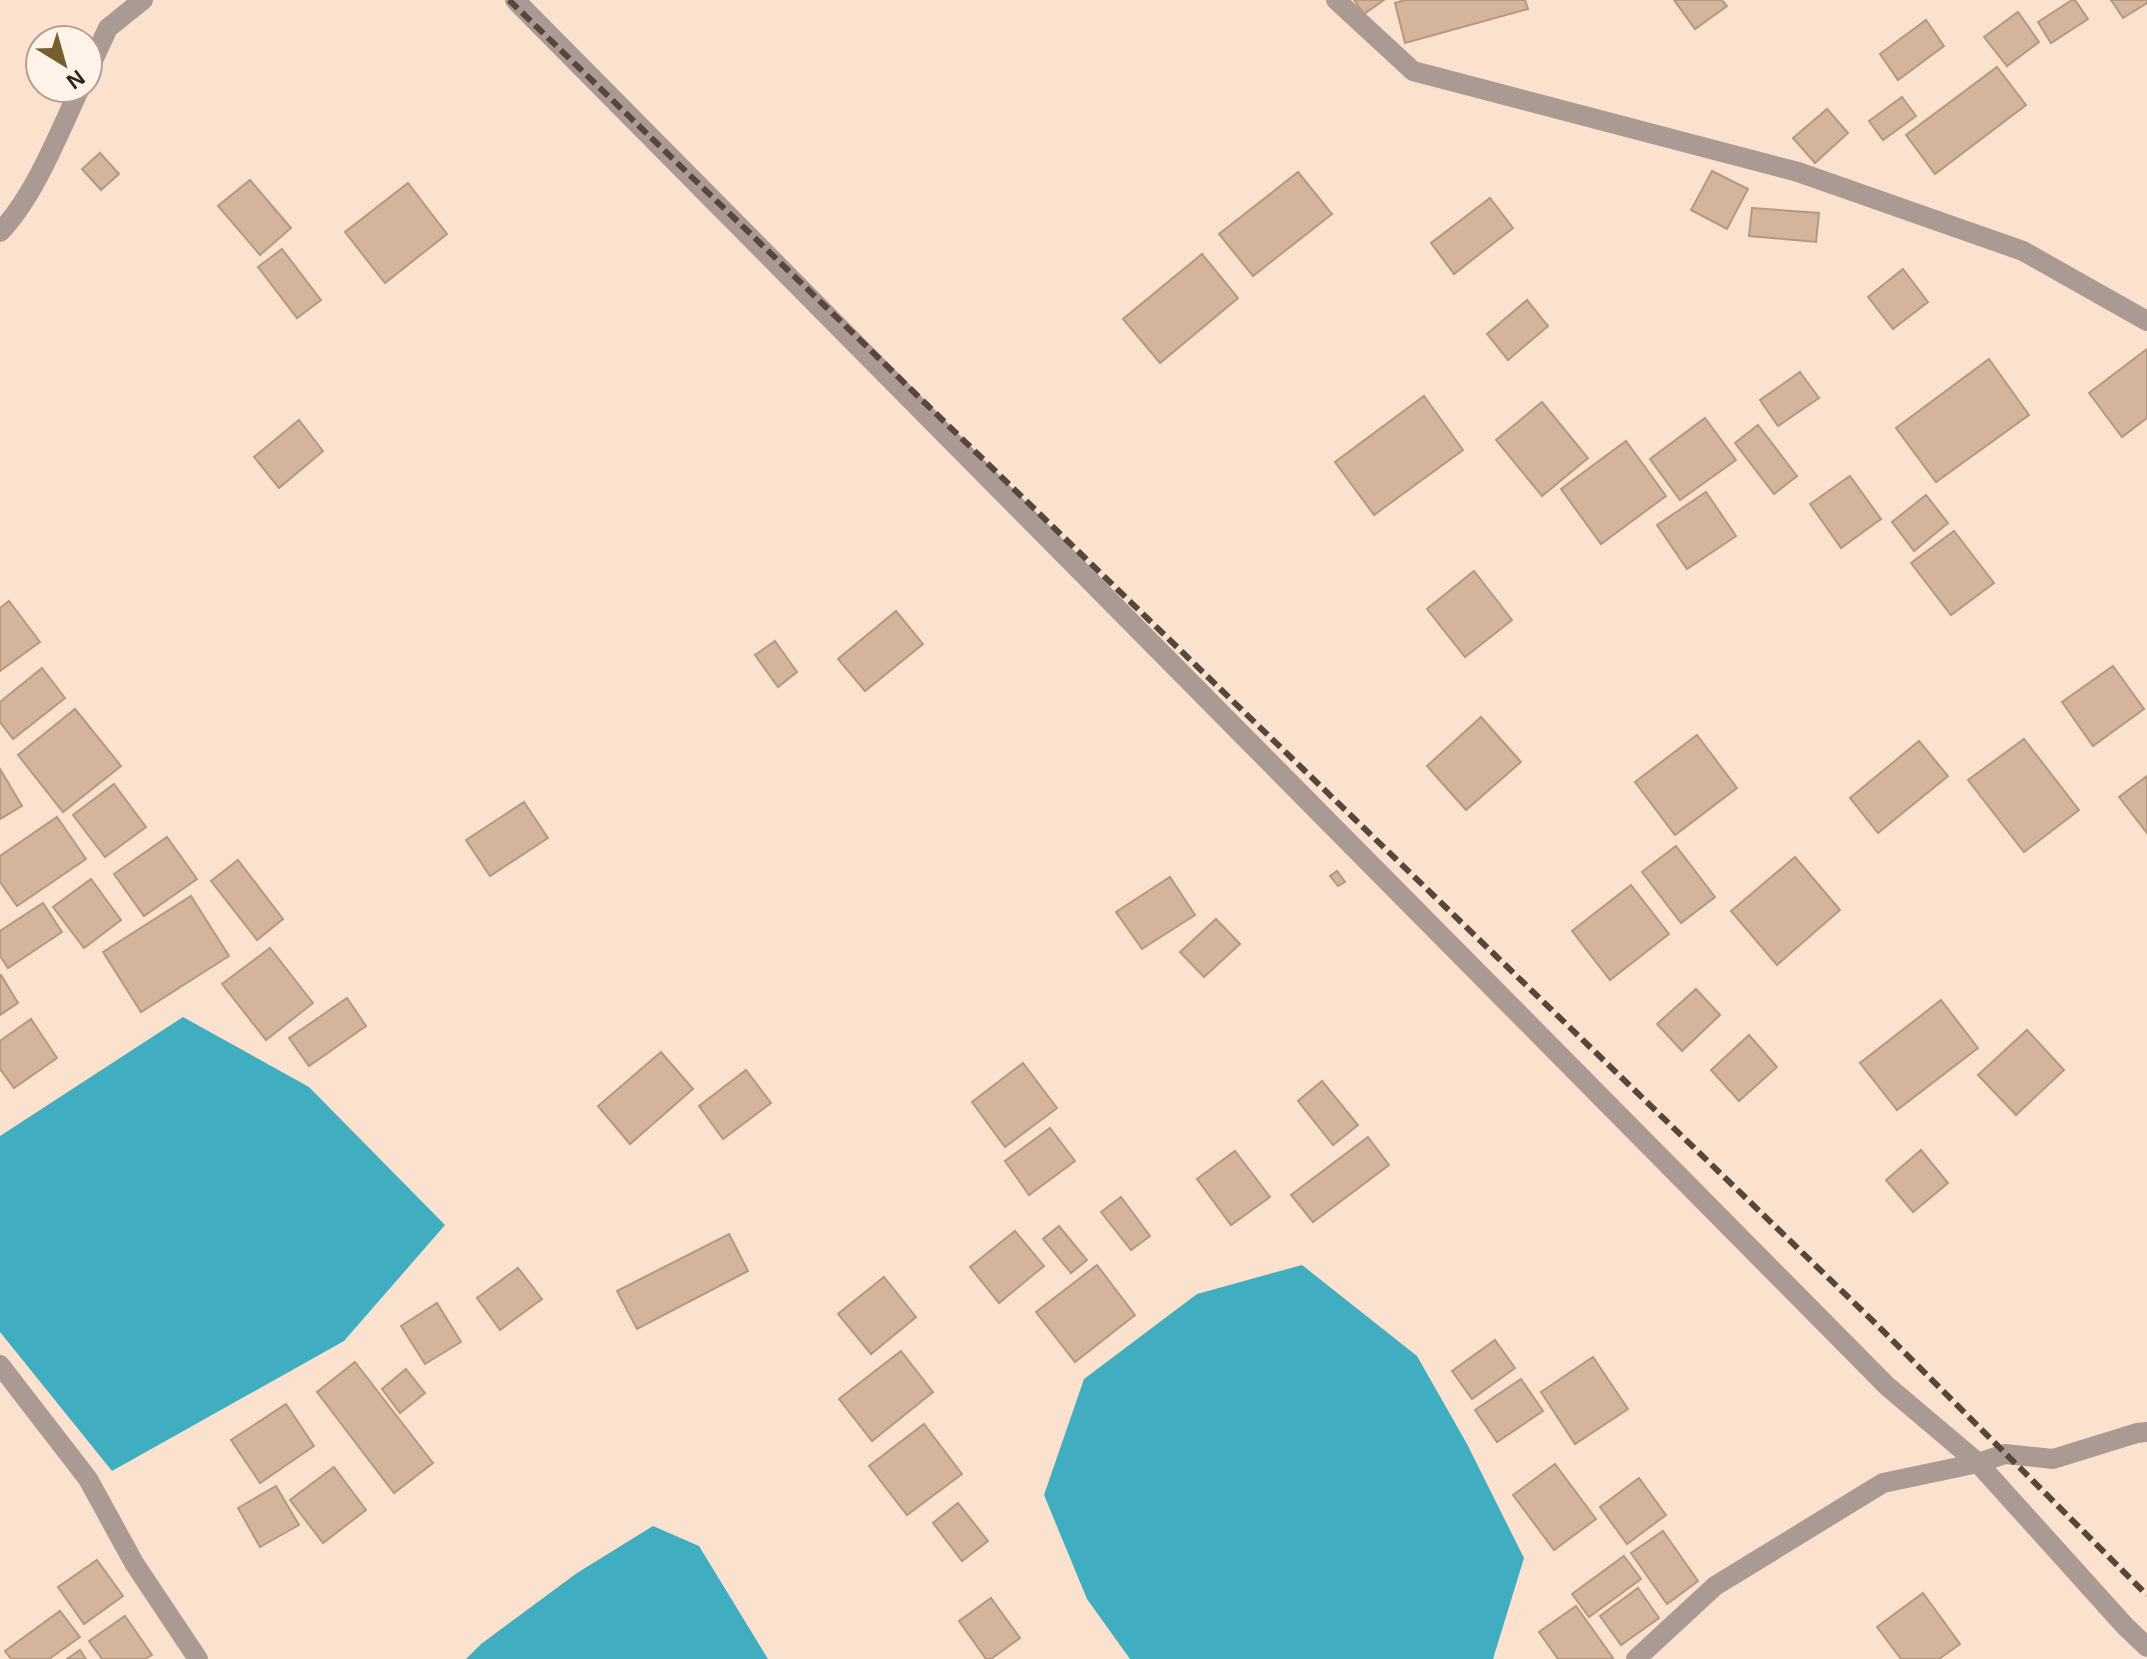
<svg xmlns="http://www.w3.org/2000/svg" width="2147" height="1659" font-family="Helvetica,sans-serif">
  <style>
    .water { fill: #40adc1 }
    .building { fill: #d3b59d; stroke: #b69881; stroke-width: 2 }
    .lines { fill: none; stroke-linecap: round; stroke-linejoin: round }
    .minor { stroke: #ab9a93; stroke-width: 20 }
    .rail { stroke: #55473c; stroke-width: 6; stroke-dasharray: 12 6; stroke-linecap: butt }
  </style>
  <rect width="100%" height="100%" fill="#fbe2ce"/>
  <g class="water">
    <polygon points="183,1017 309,1087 445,1225 344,1341 112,1471 0,1332 0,1136"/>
    <polygon points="1302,1265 1417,1356 1467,1444 1524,1558 1493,1659 1130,1659 1087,1599 1044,1495 1084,1379 1197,1294"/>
    <polygon points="653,1526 699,1546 768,1659 466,1659 481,1644 577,1573"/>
  </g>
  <g class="building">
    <polygon points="1354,0 1384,0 1364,14"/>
    <polygon points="1405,0 1525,0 1528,9 1405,43 1395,3"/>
    <polygon points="1674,0 1722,0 1727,6 1695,29"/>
    <polygon points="2072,0 2075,0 2088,19 2051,43 2038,22"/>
    <polygon points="2111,0 2147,0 2147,3 2123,18"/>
    <polygon points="2018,12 2039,42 2007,66 1984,37"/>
    <polygon points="1926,20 1944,46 1898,80 1880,54"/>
    <polygon points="1997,67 2026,105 1935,174 1906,135"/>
    <polygon points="1902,97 1916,116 1883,140 1869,121"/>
    <polygon points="1827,109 1848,133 1815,163 1793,138"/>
    <polygon points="100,153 119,174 101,190 82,169"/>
    <polygon points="1712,171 1748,189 1727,229 1691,210"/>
    <polygon points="1298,172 1332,214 1253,276 1219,234"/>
    <polygon points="250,180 291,228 260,255 218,206"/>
    <polygon points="408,183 447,234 385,283 345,232"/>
    <polygon points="1490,198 1513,228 1454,274 1431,243"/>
    <polygon points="1752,208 1819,213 1816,242 1749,236"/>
    <polygon points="282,249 321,300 297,318 258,267"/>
    <polygon points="1202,254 1238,298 1160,363 1123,319"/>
    <polygon points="1903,269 1928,302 1893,329 1868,297"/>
    <polygon points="1527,300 1548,326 1508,360 1487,334"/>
    <polygon points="2147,349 2147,418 2122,437 2089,393"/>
    <polygon points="1989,359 2029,415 1936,482 1896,428"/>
    <polygon points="1800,372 1819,398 1778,426 1760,400"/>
    <polygon points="1424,396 1463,450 1374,515 1335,462"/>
    <polygon points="1542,402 1588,458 1542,496 1496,440"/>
    <polygon points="1705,418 1736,460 1680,500 1650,459"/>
    <polygon points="299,420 323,451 279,488 254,457"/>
    <polygon points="1758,425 1797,476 1774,494 1735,443"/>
    <polygon points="1626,441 1666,496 1601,544 1561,489"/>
    <polygon points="1850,476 1881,519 1841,548 1810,504"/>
    <polygon points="1706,492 1736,536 1687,569 1657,525"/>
    <polygon points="1926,495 1948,523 1914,551 1892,522"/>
    <polygon points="1954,531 1994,583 1951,615 1911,563"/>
    <polygon points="1474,571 1512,620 1465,657 1427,609"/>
    <polygon points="9,601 40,642 0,671 0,608"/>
    <polygon points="896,611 923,644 865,691 838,659"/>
    <polygon points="775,641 797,672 778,687 755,655"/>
    <polygon points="2113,666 2144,709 2093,746 2062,702"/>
    <polygon points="42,668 65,698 13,739 0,722 0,702"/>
    <polygon points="75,709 121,766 63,812 18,755"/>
    <polygon points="1481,717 1521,762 1466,810 1427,766"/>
    <polygon points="1697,735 1737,788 1675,835 1635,782"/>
    <polygon points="2024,739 2079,810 2024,852 1968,780"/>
    <polygon points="1919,741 1948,776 1878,833 1850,798"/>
    <polygon points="0,769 22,806 0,819"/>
    <polygon points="2147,776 2147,833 2119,797"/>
    <polygon points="114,784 146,827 105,857 73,815"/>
    <polygon points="524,802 548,838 490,876 466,840"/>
    <polygon points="57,817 86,859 17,906 0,882 0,856"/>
    <polygon points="167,837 197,879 144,916 114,874"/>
    <polygon points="1676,846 1715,897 1681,923 1642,872"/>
    <polygon points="1795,857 1840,910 1777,965 1731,911"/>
    <polygon points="238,860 283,919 257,940 211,881"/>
    <polygon points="1337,871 1345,882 1338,886 1330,876"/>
    <polygon points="1170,877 1195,915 1142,949 1116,912"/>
    <polygon points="91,879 121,920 84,948 53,907"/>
    <polygon points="1631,885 1669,934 1610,980 1572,931"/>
    <polygon points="191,896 229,956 141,1012 103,952"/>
    <polygon points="43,903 62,932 8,968 0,956 0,931"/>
    <polygon points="1216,919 1240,944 1204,977 1180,952"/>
    <polygon points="270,948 313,1003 266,1040 222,984"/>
    <polygon points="1,975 18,1003 0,1015 0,975"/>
    <polygon points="1696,989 1720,1015 1682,1051 1657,1024"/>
    <polygon points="347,998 366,1026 309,1066 289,1038"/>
    <polygon points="1941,1000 1978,1048 1897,1110 1860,1063"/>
    <polygon points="31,1019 57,1058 14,1088 0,1069 0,1041"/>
    <polygon points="2027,1030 2064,1070 2016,1115 1978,1075"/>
    <polygon points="1749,1035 1777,1067 1739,1101 1711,1070"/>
    <polygon points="661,1052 693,1089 630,1144 598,1106"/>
    <polygon points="1023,1063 1057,1108 1005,1147 972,1102"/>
    <polygon points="746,1070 771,1103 723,1139 699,1106"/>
    <polygon points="1322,1081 1358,1125 1333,1145 1298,1101"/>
    <polygon points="1050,1128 1075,1161 1029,1195 1005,1161"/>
    <polygon points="1368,1137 1389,1165 1313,1222 1291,1195"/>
    <polygon points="1921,1150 1948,1183 1913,1212 1886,1180"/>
    <polygon points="1235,1151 1270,1197 1231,1225 1197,1179"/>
    <polygon points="1121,1197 1150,1236 1131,1250 1101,1212"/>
    <polygon points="1059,1226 1087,1260 1071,1273 1043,1239"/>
    <polygon points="1015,1231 1044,1266 999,1303 970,1267"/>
    <polygon points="729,1234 748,1271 637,1329 617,1291"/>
    <polygon points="1097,1265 1135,1315 1075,1362 1036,1312"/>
    <polygon points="518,1268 542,1299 500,1330 477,1298"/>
    <polygon points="884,1277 916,1317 871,1354 838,1314"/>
    <polygon points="437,1303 461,1342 425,1364 401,1326"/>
    <polygon points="1495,1340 1515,1368 1472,1399 1452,1371"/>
    <polygon points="901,1351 933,1392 872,1441 839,1399"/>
    <polygon points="1593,1357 1628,1409 1575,1444 1541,1392"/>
    <polygon points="355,1362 433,1463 394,1493 317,1392"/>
    <polygon points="406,1369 425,1393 400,1413 382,1389"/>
    <polygon points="1521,1379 1543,1411 1497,1442 1475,1410"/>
    <polygon points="286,1404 314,1446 260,1483 231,1440"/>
    <polygon points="924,1424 962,1474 907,1515 869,1466"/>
    <polygon points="1555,1464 1596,1519 1554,1550 1513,1495"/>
    <polygon points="334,1467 366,1510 323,1543 290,1500"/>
    <polygon points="1639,1478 1666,1515 1627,1544 1600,1507"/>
    <polygon points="276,1486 299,1525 260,1547 238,1508"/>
    <polygon points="958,1503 988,1541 962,1561 933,1523"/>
    <polygon points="1663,1531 1698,1581 1667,1604 1631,1553"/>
    <polygon points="1624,1556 1641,1579 1589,1617 1572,1594"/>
    <polygon points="97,1560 123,1596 84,1624 58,1587"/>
    <polygon points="1638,1588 1659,1618 1621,1645 1600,1616"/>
    <polygon points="1923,1593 1960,1644 1939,1659 1901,1659 1877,1627"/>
    <polygon points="991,1598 1020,1638 991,1659 986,1659 959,1621"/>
    <polygon points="1576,1606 1613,1658 1611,1659 1558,1659 1539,1632"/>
    <polygon points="60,1611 80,1637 49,1659 11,1659 5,1651"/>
    <polygon points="125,1616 152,1655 145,1659 102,1659 89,1641"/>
    <polygon points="80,1650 86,1659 67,1659"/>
  </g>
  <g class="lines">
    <g class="minor">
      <polyline points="515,0 1887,1386 1978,1463 2125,1626 2147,1647"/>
      <polyline points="1336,0 1413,71 1798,172 2023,251 2147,321"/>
      <polyline points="88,71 108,28 143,0"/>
      <path d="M0,232C34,197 59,133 80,88"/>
      <polyline points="0,1365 88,1479 134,1563 198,1659"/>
      <polyline points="1636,1659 1715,1586 1883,1483 1978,1463 2005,1454 2053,1459 2137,1433 2147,1432"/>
    </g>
    <polyline class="rail" points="509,0 1876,1324 2147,1595"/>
  </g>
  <g transform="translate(64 64) rotate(143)"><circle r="38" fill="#fff2e8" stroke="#ada096" stroke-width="2"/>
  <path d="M0-6L14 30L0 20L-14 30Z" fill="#73602f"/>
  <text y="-12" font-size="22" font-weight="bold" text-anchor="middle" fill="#31251c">N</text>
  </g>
</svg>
